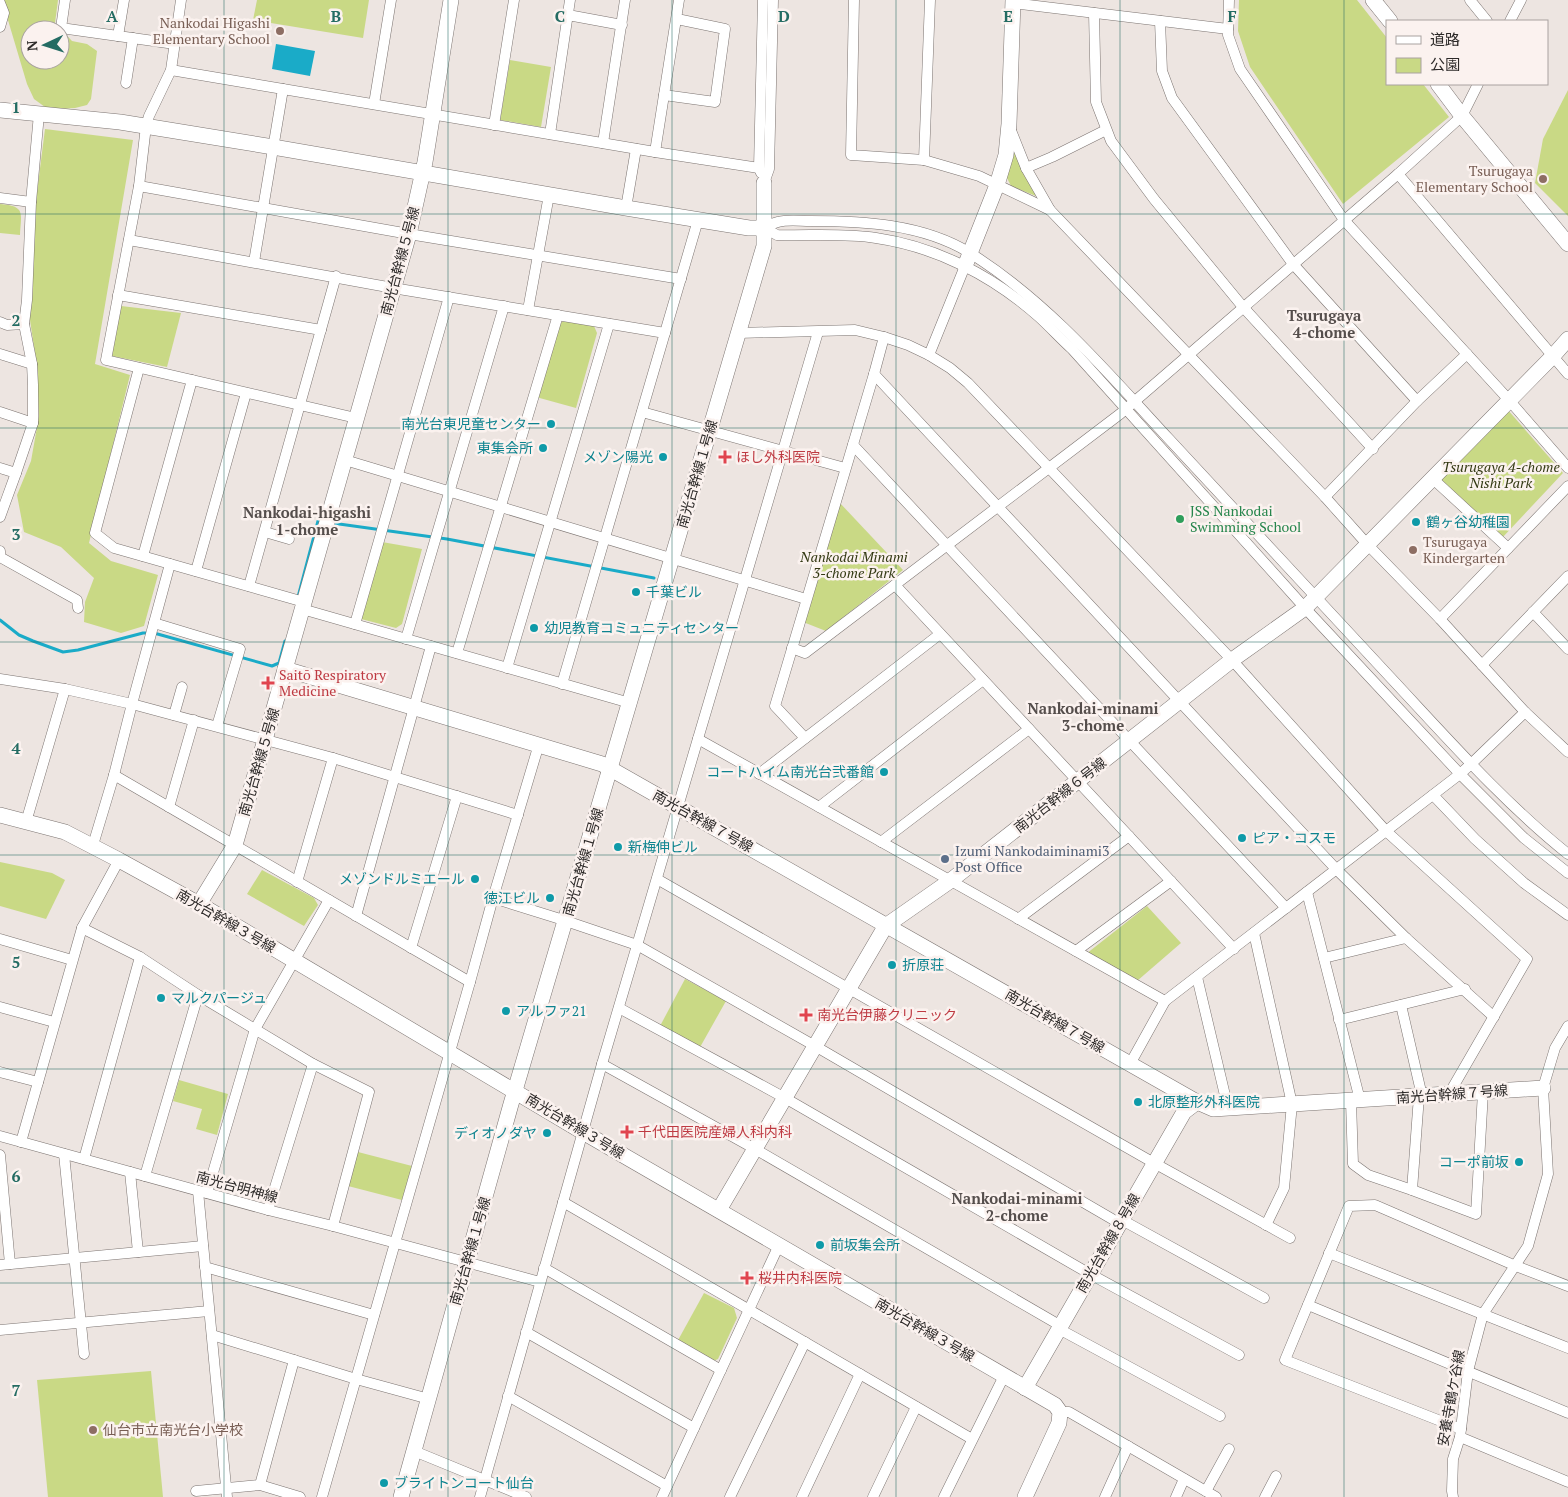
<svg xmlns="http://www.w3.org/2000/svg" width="1568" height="1497" font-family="'PT Serif','Noto Sans JP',serif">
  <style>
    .green { fill: #c9d985; fill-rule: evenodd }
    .water { fill: #1aabc8 }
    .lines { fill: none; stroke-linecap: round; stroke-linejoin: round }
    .stream { stroke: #1aabc8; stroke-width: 3 }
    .street-casing { stroke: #7c7471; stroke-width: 11 }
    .secondary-casing { stroke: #7c7471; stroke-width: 16 }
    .street { stroke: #fff; stroke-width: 10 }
    .secondary { stroke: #fff; stroke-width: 15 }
    .grid { fill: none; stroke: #246c63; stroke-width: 1; stroke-opacity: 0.55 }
    .education-dot { fill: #8d6e63; stroke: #fbf2ef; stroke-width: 2 }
    .culture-dot { fill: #0f9aa8; stroke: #fbf2ef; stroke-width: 2 }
    .health-dot { fill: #e0444e; stroke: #fbf2ef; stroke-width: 2 }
    .leisure-dot { fill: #2e9e5b; stroke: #fbf2ef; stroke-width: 2 }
    .service-dot { fill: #5c6f8a; stroke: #fbf2ef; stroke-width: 2 }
    .labels { text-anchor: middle; stroke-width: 5; stroke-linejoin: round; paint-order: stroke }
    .education-label { font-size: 14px; fill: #785e54; stroke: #fbf2ef; text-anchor: end }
    .street-label { font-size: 14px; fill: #2d2a29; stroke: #fbf2ef }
    .culture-label { font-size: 14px; fill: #0d838f; stroke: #fbf2ef; text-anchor: start }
    .health-label { font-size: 14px; fill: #be3a42; stroke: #fbf2ef; text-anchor: start }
    .park-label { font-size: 14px; font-style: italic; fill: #333913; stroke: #fbf2ef }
    .leisure-label { font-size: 14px; fill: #27864d; stroke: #fbf2ef; text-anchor: start }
    .service-label { font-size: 14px; fill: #4e5e75; stroke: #fbf2ef; text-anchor: start }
    .neighbourhood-label { font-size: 15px; font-weight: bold; fill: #554e4c; stroke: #fbf2ef }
    .grid-label { font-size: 16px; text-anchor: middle; font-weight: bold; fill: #246c63; stroke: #fbf2ef; stroke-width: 5; stroke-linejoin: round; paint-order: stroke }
  </style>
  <rect width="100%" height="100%" fill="#ede5e1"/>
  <g class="green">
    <path d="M2,0H58L55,23L72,41L87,44L97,51L91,99L87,105L75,108L60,109L45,107L34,99L27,84ZM30,30H60V60H30Z"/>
    <polygon points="257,0 369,0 363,38 253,20"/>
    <polygon points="1239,0 1357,0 1387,38 1387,84 1423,84 1449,117 1343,204 1250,67 1238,31"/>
    <polygon points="510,60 551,67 541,127 500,120"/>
    <polygon points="1568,90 1568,216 1535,183 1543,139"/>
    <polygon points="45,129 133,140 95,364 130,375 89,543 111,561 158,575 144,626 121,633 84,622 85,602 94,578 61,547 24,532 17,495 31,461 39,416 37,367 27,300 33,253 36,200"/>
    <polygon points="1015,145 1041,198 1011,186 1006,176"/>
    <path d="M0,204C26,206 21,213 20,235L0,233Z"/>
    <polygon points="121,306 181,313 167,367 112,356"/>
    <polygon points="563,321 594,326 597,333 576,408 536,397 557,327"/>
    <polygon points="1507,409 1563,473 1502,538 1438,477"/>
    <polygon points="839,502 903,570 826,631 803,622"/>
    <polygon points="382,542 422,549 402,624 396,628 361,619"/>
    <polygon points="0,862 52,873 65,880 46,919 0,906"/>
    <polygon points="262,870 314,898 318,905 304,926 247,894"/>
    <polygon points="1147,906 1181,943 1137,981 1086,954"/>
    <polygon points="685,979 726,1001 699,1049 659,1028"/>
    <polygon points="179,1080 228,1094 217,1135 196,1129 202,1109 173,1101"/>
    <polygon points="358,1152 412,1166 402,1200 348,1186"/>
    <polygon points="704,1293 734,1308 737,1318 718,1359 711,1362 677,1342"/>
    <polygon points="151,1371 163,1497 48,1497 37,1380"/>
  </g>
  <polygon class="water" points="276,44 315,51 310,76 272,69"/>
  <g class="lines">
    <g class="stream">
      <polyline points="332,523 447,539 654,578"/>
      <polyline points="298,597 318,521 323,522"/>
      <polyline points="0,620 19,635 33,641 63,652 78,650 143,633 154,633 272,666 279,663 285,641"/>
    </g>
    <defs>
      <g id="street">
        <polyline points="65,0 61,28 175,44"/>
        <polyline points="181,0 171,70 149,116 146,126 139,186 106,360 356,418"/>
        <polyline points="854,0 851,155 924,160 979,176 1050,210 1325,497 1367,544 1440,619 1525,712 1568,752"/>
        <polyline points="1229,0 1228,35 1240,69 1344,220 1509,400 1568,468"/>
        <polyline points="1470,0 1487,21"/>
        <polyline points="0,3 4,13 0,27"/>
        <polyline points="1012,3 1228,29"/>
        <polyline points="1094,13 1096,102 1111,141 1154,199 1243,307 1373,449"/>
        <polyline points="568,15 622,25"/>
        <polyline points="1160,21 1162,71 1172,98 1293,264 1417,401"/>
        <polyline points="1510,21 1521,0"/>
        <polyline points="118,36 124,0"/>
        <polyline points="171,70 655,152 759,168"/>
        <polyline points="126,83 133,38"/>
        <polyline points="664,95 715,102 725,29 677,19"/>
        <polyline points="374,104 391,0"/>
        <polyline points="494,125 514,0"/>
        <polyline points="1010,128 1026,168 1050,210"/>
        <polyline points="550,134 570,0"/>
        <polyline points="603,143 625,0"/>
        <polyline points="655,152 679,0"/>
        <polyline points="924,160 930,0"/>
        <polyline points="1026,168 1052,157 1106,130"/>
        <polyline points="761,173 759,168 763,0"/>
        <polyline points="1398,174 1568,374"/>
        <polyline points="764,183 769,169 773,0"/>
        <polyline points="139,186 409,234 681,279"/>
        <polyline points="0,198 31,202"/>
        <polyline points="626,208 636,149"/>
        <path d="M764,228L777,235C810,236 844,233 876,238C937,247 993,276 1039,317C1050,327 1061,339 1072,349L1305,608L1460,774L1524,838L1568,873"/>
        <path d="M764,228C768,226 773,223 778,222C788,219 800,221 810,221C864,221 923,224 970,253C1047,301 1108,373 1169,439C1243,518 1316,598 1390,677C1447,738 1503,802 1568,854"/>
        <polyline points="129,240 393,288 665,333"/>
        <polyline points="254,262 283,89"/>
        <polyline points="118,295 321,330"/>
        <polyline points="528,310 549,195"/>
        <polyline points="0,322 7,325 24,324"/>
        <polyline points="738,333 855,330 884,337 908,345 929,355 950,368 968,383 1232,660 1386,831 1527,959 1449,1094"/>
        <polyline points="0,354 32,364"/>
        <polyline points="929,355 965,266"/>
        <polyline points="139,368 95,533 114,548 304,602"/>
        <polyline points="874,374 1336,869 1406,938 1494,1017"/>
        <polyline points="0,412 33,423"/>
        <polyline points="642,412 845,468"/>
        <polyline points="853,445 1286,908"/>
        <polyline points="345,460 806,599"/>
        <polyline points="0,468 16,473 0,517"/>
        <polyline points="16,473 33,423 33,385 32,364 24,324 27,300 31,202 39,114"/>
        <polyline points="1432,478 1508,548"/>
        <polyline points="1325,497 1417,401 1467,354"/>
        <polyline points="265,532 289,539"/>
        <polyline points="0,551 0,557 77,600 78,608"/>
        <polyline points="143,556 192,380"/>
        <polyline points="196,571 246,393"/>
        <polyline points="895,585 1234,949"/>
        <polyline points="249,586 336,276"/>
        <polyline points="302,609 630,703"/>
        <polyline points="1533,612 1568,649"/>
        <polyline points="1440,619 1568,486"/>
        <polyline points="154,623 240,649 217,726"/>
        <polyline points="355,624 449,297"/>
        <polyline points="406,639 504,306"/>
        <polyline points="792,648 805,653 1120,414 1398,174 1462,116 1478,84"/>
        <polyline points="457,653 558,315"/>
        <polyline points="1482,665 1568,576"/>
        <polyline points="507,668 609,324"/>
        <polyline points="0,679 65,689 132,704 333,758 518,815"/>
        <polyline points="562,684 698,220"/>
        <polyline points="174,715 182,687"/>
        <polyline points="805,738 775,706 874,374 884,337"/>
        <polyline points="698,739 1165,1001"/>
        <polyline points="759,774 940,634"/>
        <polyline points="114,775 470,982"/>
        <polyline points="1433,795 1475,839 1524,883 1568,915"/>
        <polyline points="169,807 194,720"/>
        <polyline points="819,807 983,680"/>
        <polyline points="26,822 65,689"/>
        <polyline points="881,842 1029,729"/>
        <polyline points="93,845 114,775 132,704 170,564"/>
        <polyline points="657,879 1154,1163 1290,1238"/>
        <polyline points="297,882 333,758"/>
        <polyline points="1307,892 1360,1100"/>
        <polyline points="493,898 557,918 637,945 815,1046 1119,1223"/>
        <polyline points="356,916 431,646"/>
        <polyline points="1018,919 1129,836"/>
        <polyline points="82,928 140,957 198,995 313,1064 369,1092 333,1226"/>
        <polyline points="1254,933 1292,1104 1284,1188 1266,1225"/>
        <polyline points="0,939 72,960"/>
        <polyline points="411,948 457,796"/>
        <polyline points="1076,951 1171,881"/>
        <polyline points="1324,958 1406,938"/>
        <polyline points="1197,977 1228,1108"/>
        <polyline points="1401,1005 1422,1096"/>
        <polyline points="0,1007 54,1022"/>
        <polyline points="619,1008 785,1098 1090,1274 1239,1355"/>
        <polyline points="1339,1020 1465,989"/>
        <polyline points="602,1064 755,1149 1061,1326"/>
        <polyline points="1130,1064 1165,1001 1460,774 1471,764 1525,712"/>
        <polyline points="0,1072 38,1082"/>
        <polyline points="1351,1101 1353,1164 1368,1175 1412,1190 1476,1214 1483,1092"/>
        <polyline points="0,1136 268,1210 333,1226 540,1282"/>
        <polyline points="21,1142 82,928 119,860"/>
        <polyline points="64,1154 84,1354"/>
        <polyline points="0,1155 10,1264"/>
        <polyline points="84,1159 140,957"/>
        <polyline points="130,1172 138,1252"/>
        <polyline points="145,1176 198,995"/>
        <polyline points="1412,1190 1419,1096"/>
        <polyline points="198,1191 227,1497"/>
        <polyline points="207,1193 255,1029 329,900"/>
        <polyline points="563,1202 972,1439"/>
        <polyline points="268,1210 313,1064"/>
        <polyline points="1122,1220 1264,1298"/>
        <polyline points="1329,1253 1568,1348"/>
        <polyline points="0,1265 203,1246"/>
        <polyline points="205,1267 374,1315"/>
        <polyline points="544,1268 721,1370"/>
        <polyline points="1308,1305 1568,1413"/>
        <polyline points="1059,1329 1220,1416"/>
        <polyline points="0,1330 209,1311"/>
        <polyline points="526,1332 694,1428"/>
        <polyline points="212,1335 356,1379 429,1399"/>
        <polyline points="508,1396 667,1486"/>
        <polyline points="1060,1412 1069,1412 1216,1497"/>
        <polyline points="1461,1429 1285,1360 1349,1206 1375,1205 1516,1266 1568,1286"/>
        <polyline points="1460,1437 1568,1482"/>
        <polyline points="414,1451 526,1497"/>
        <polyline points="260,1485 294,1360"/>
        <polyline points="196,1491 260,1485 300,1497"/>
        <polyline points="1206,1491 1229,1449"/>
        <polyline points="322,1497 470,982 493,898 539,744"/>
        <polyline points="480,1497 602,1064 818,332"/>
        <polyline points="662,1497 779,1245"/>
        <polyline points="730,1497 805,1342"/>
        <polyline points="802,1497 860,1374"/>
        <polyline points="873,1497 916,1407"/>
        <polyline points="944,1497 1004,1376"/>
        <polyline points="1105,1497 1128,1446"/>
        <polyline points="1176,1497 1184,1479"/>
        <polyline points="1265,1497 1276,1476"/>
        <polyline points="1453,1497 1452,1491 1453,1459 1460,1437 1468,1371 1483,1314 1528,1246 1548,1174 1543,1088 1555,1048 1568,1026"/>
      </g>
      <g id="secondary">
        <polyline points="1373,0 1390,21"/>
        <polyline points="1438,84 1462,116 1568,244"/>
        <polyline points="0,110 120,122 273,147 626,208 749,228 764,228"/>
        <polyline points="965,266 997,185 1006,155 1009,124 1013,0"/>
        <polyline points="285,669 602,764 1197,1102 1213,1109 1543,1088"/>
        <polyline points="0,815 65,832 119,860 199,904 583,1132 1055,1405 1060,1412 1059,1423 1025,1497"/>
        <polyline points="199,904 235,845 409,234 425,162 451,0"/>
        <polyline points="719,1210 882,932 887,925 950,881 1232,660 1305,608 1553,356 1568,339"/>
        <polyline points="1025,1388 1184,1112 1197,1102"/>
        <polyline points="401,1497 511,1104 764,246 764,183"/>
      </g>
    </defs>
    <use href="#street" class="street-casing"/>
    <use href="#secondary" class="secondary-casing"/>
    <use href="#street" class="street"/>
    <use href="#secondary" class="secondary"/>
  </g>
  <path class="grid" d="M224,0V1497M448,0V1497M672,0V1497M896,0V1497M1120,0V1497M1344,0V1497M0,214H1568M0,428H1568M0,642H1568M0,855H1568M0,1069H1568M0,1283H1568"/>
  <g class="education-dot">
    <circle cx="280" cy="31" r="5"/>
    <circle cx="1543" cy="179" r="5"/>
    <circle cx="1413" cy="550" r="5"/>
    <circle cx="93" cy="1430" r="5"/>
  </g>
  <g class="culture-dot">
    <circle cx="551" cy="424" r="5"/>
    <circle cx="543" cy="448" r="5"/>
    <circle cx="663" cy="457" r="5"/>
    <circle cx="1416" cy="522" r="5"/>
    <circle cx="636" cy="592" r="5"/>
    <circle cx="534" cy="628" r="5"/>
    <circle cx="884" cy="772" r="5"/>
    <circle cx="1242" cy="838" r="5"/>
    <circle cx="618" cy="847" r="5"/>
    <circle cx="475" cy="879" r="5"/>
    <circle cx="550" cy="898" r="5"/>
    <circle cx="892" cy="965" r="5"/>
    <circle cx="161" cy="998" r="5"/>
    <circle cx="506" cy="1011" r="5"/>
    <circle cx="1138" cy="1102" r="5"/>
    <circle cx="547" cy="1133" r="5"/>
    <circle cx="1519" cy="1162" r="5"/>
    <circle cx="820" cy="1245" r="5"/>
    <circle cx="384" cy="1483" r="5"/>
  </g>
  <g class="health-dot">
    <path d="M722.5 449.5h5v5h5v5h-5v5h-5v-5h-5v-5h5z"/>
    <path d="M265.5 675.5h5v5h5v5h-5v5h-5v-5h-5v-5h5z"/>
    <path d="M803.5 1007.5h5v5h5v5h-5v5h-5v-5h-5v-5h5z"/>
    <path d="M624.5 1124.5h5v5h5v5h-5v5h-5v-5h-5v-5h5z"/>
    <path d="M744.5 1270.5h5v5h5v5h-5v5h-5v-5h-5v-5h5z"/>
  </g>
  <circle class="leisure-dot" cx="1180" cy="519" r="5"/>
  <circle class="service-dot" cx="945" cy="859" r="5"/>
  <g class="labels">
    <g class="education-label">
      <text x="270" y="28">Nankodai Higashi<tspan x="270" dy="16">Elementary School</tspan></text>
      <text x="1533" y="176">Tsurugaya<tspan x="1533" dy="16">Elementary School</tspan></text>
      <text x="1423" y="547" text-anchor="start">Tsurugaya<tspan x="1423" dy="16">Kindergarten</tspan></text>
      <text x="103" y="1435" text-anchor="start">仙台市立南光台小学校</text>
    </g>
    <g class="street-label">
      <text transform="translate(400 261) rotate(-75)" y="5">南光台幹線５号線</text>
      <text transform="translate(697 474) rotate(-74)" y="5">南光台幹線１号線</text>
      <text transform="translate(259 762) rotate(-74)" y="5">南光台幹線５号線</text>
      <text transform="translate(1060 795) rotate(-38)" y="5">南光台幹線６号線</text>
      <text transform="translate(703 821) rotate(29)" y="5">南光台幹線７号線</text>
      <text transform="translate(583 862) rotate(-74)" y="5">南光台幹線１号線</text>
      <text transform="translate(226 921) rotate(30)" y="5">南光台幹線３号線</text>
      <text transform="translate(1055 1021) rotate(30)" y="5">南光台幹線７号線</text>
      <text transform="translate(1452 1094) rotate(-4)" y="5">南光台幹線７号線</text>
      <text transform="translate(575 1126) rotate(31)" y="5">南光台幹線３号線</text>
      <text transform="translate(237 1187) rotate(15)" y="5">南光台明神線</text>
      <text transform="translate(1108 1243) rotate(-60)" y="5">南光台幹線８号線</text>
      <text transform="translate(470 1251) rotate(-74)" y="5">南光台幹線１号線</text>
      <text transform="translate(925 1330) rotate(30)" y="5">南光台幹線３号線</text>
      <text transform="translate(1451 1398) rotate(-80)" y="5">安養寺鶴ケ谷線</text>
    </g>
    <g class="culture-label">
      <text x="541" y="429" text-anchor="end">南光台東児童センター</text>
      <text x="533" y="453" text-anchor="end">東集会所</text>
      <text x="653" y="462" text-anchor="end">メゾン陽光</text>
      <text x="1426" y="527">鶴ヶ谷幼稚園</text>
      <text x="646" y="597">千葉ビル</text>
      <text x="544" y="633">幼児教育コミュニティセンター</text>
      <text x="874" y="777" text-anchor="end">コートハイム南光台弐番館</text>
      <text x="1252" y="843">ピア・コスモ</text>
      <text x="628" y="852">新梅伸ビル</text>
      <text x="465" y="884" text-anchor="end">メゾンドルミエール</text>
      <text x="540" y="903" text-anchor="end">徳江ビル</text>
      <text x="902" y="970">折原荘</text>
      <text x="171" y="1003">マルクパージュ</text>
      <text x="516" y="1016">アルファ21</text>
      <text x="1148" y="1107">北原整形外科医院</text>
      <text x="537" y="1138" text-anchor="end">ディオノダヤ</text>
      <text x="1509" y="1167" text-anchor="end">コーポ前坂</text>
      <text x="830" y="1250">前坂集会所</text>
      <text x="394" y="1488">ブライトンコート仙台</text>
    </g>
    <g class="health-label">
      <text x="736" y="462">ほし外科医院</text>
      <text x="279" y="680">Saitō Respiratory<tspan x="279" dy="16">Medicine</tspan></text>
      <text x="817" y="1020">南光台伊藤クリニック</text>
      <text x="638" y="1137">千代田医院産婦人科内科</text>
      <text x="758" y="1283">桜井内科医院</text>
    </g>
    <g class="park-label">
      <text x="1501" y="472">Tsurugaya 4-chome<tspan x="1501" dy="16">Nishi Park</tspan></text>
      <text x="854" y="562">Nankodai Minami<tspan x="854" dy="16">3-chome Park</tspan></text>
    </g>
    <g class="leisure-label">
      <text x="1190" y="516">JSS Nankodai<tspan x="1190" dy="16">Swimming School</tspan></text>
    </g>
    <g class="service-label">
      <text x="955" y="856">Izumi Nankodaiminami3<tspan x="955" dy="16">Post Office</tspan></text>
    </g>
    <g class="neighbourhood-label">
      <text x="1324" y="321">Tsurugaya<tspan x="1324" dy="17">4-chome</tspan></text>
      <text x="307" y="518">Nankodai-higashi<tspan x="307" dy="17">1-chome</tspan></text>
      <text x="1093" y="714">Nankodai-minami<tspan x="1093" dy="17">3-chome</tspan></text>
      <text x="1017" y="1204">Nankodai-minami<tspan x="1017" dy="17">2-chome</tspan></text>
    </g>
  </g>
  <g class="grid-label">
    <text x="112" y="22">A</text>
    <text x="336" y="22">B</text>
    <text x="560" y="22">C</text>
    <text x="784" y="22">D</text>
    <text x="1008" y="22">E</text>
    <text x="1232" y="22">F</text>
    <text x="16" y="113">1</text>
    <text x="16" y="326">2</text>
    <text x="16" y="540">3</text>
    <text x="16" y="754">4</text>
    <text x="16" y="968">5</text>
    <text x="16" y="1182">6</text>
    <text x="16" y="1396">7</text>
  </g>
  <rect x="1386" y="20" width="162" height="65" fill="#fbf2ef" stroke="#a9a2a0"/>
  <rect x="1396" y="36" width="25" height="8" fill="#ffffff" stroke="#a9a2a0"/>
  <text x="1430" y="45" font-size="15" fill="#2d2a29">道路</text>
  <rect x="1396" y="58" width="25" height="15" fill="#c9d985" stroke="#a9a2a0"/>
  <text x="1430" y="70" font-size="15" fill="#2d2a29">公園</text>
  <g transform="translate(45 45) rotate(266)"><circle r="24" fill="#fbf2ef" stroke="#a9a2a0"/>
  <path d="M0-4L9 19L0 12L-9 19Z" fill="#246c63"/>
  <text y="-8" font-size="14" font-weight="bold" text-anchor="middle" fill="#2d2a29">N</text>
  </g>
</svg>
